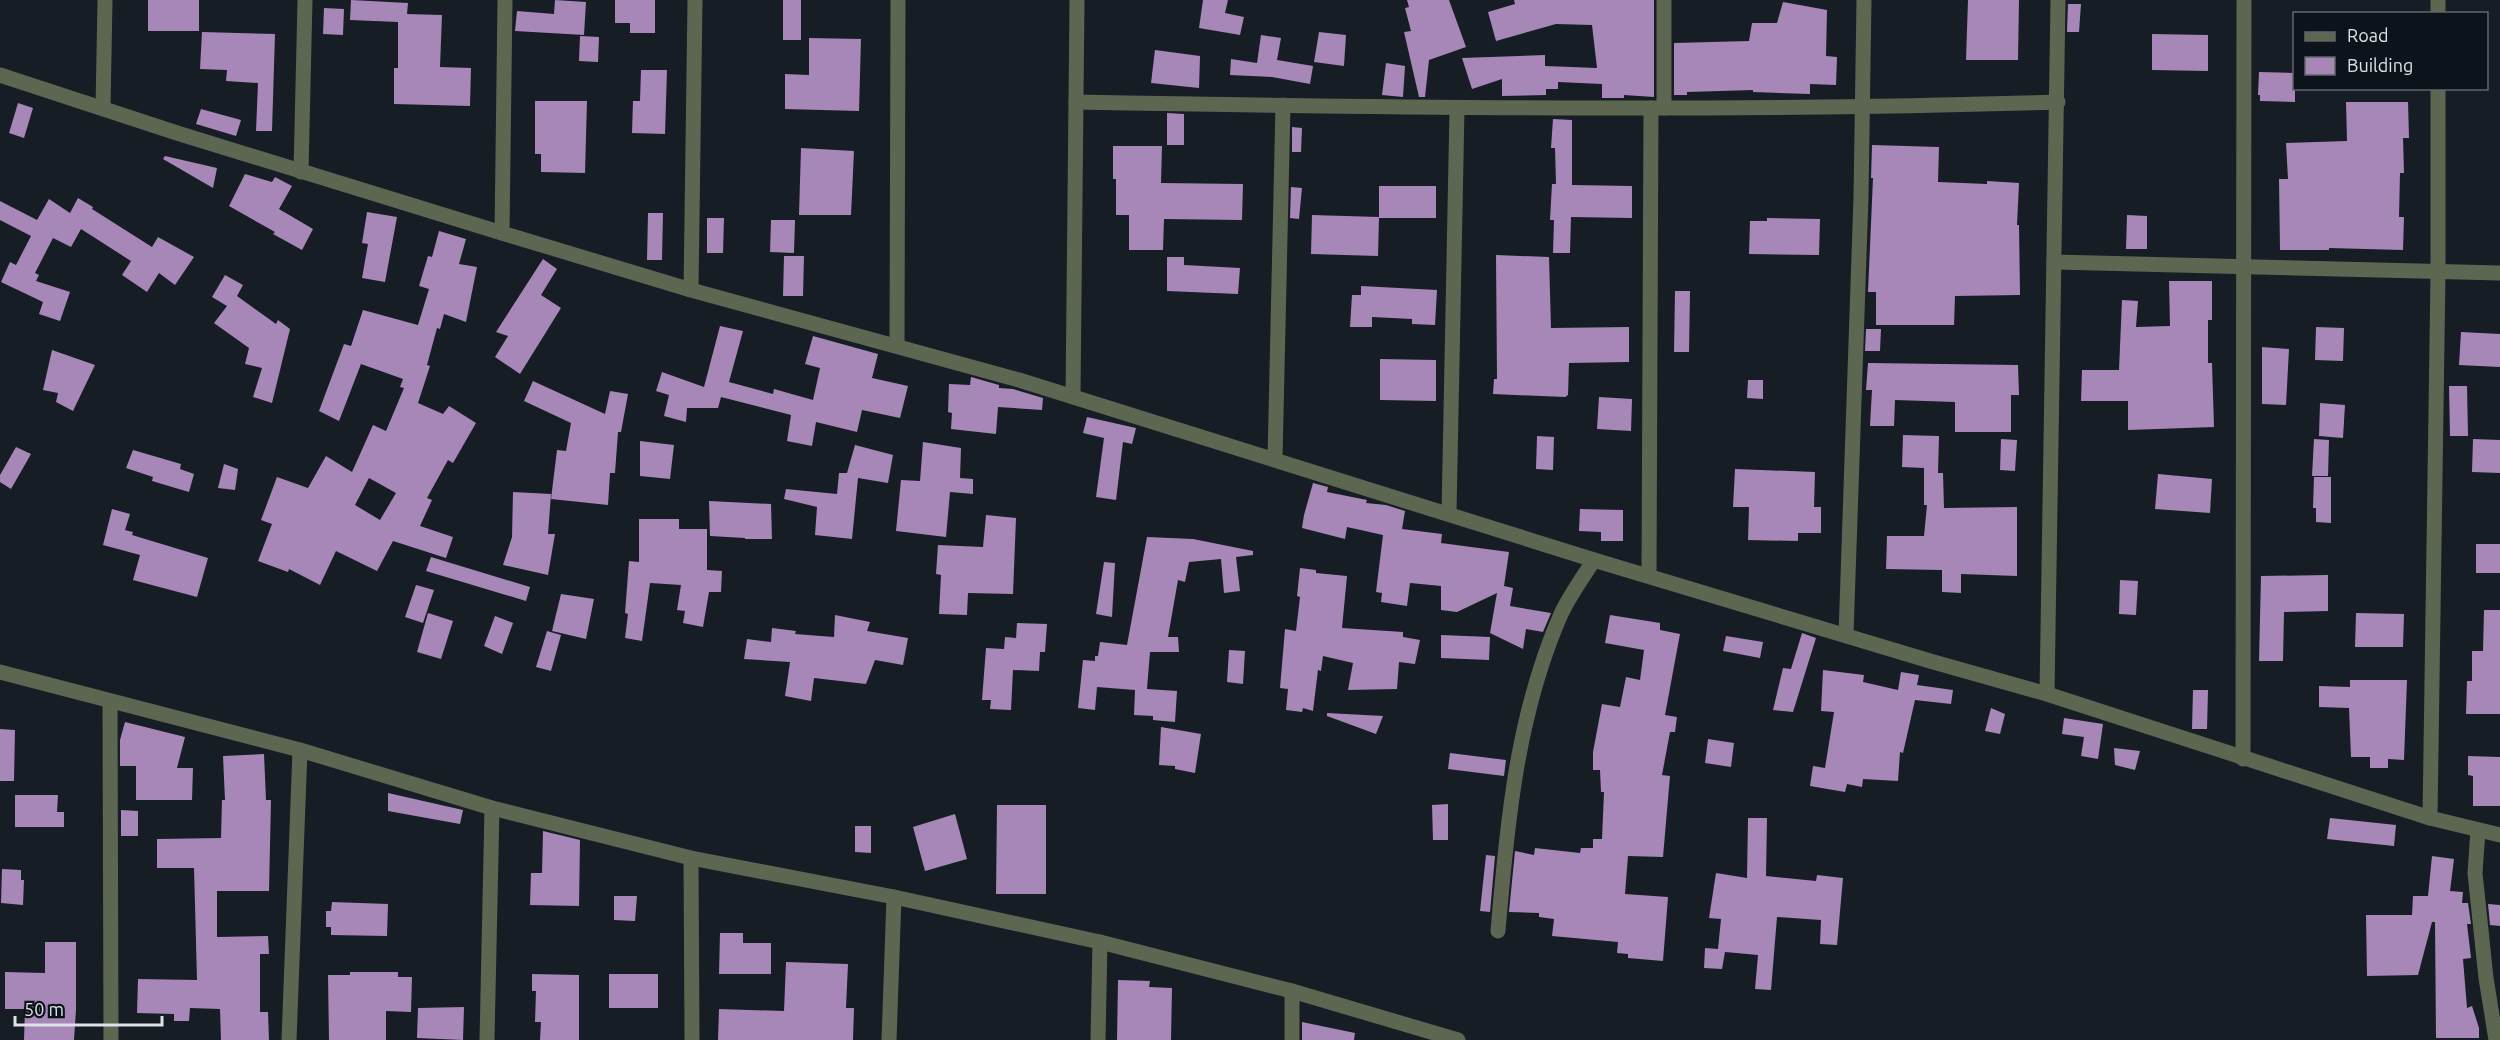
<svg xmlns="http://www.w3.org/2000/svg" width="2500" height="1040" font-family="Ubuntu,sans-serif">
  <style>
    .building { fill: #a787b7; fill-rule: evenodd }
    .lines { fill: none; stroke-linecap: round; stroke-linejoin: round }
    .minor { stroke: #5c6651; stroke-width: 15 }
  </style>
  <rect width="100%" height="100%" fill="#161d24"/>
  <g class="building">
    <rect x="148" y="0" width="51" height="31"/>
    <polygon points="351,0 408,3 407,14 442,15 440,67 471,68 470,106 394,104 394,68 398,68 398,22 350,20"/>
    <polygon points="555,0 586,2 584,35 515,31 517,11 554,14"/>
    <polygon points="615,0 655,0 655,33 630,33 630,23 615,23"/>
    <rect x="783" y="0" width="18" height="40"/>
    <polygon points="1203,0 1228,0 1225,13 1244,17 1240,35 1199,28"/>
    <polygon points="1407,0 1449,0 1466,47 1429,60 1425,97 1419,97 1404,32 1411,31 1405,8 1409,7"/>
    <polygon points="1514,0 1654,0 1654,97 1624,95 1624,98 1602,98 1602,84 1558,82 1558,89 1546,89 1546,95 1502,96 1502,79 1472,89 1462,58 1545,55 1545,66 1597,68 1592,25 1556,24 1496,41 1488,12 1515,4"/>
    <polygon points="1968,0 2019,0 2018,60 1966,60"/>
    <polygon points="1783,2 1827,10 1826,56 1837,57 1836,85 1810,84 1810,94 1753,92 1753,90 1687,92 1687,95 1674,95 1674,43 1749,41 1752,23 1777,23"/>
    <polygon points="2068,4 2081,4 2079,32 2067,32"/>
    <polygon points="324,8 344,9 343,35 323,34"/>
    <polygon points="202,32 275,34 272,131 256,131 258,83 226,81 227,70 200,69"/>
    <polygon points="1319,32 1346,35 1344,66 1314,62"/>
    <polygon points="2152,34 2208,35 2208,71 2152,70"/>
    <polygon points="1261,35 1281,38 1277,60 1313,66 1310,84 1272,77 1230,75 1231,59 1257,63"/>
    <polygon points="580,36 599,37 598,62 579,61"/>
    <polygon points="809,38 861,39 859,111 785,109 785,74 809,75"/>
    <polygon points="1155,50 1200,56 1199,88 1151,83"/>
    <polygon points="1386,63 1405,66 1403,97 1382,95"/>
    <polygon points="641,70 667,70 665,134 632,133 633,101 640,101"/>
    <polygon points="2259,72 2295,73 2295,102 2260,101 2260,95 2258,95"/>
    <polygon points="535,101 587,101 585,173 541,172 541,154 535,154"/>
    <polygon points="2346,102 2408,102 2409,138 2403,138 2404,173 2400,173 2399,217 2404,217 2403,250 2329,248 2329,250 2280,250 2279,179 2288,179 2286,143 2347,141"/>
    <polygon points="18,103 33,108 24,138 9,133"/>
    <polygon points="201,109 241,120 236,136 196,124"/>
    <polygon points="1167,113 1184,114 1184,145 1167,145"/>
    <polygon points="1553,119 1572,120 1572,185 1632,186 1632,218 1571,217 1570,253 1553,253 1554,220 1550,220 1552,184 1556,184 1555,148 1551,148"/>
    <polygon points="1292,127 1302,128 1301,152 1292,152"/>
    <polygon points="1872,145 1939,147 1938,182 1987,184 1987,181 2019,183 2017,225 2019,225 2020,295 1955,296 1954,325 1876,325 1876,292 1868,292 1873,178 1871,178"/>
    <polygon points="1113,146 1162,146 1161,183 1243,184 1242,220 1164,219 1163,250 1129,250 1129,215 1116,215 1116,179 1113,179"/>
    <polygon points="801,148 854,151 851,215 799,215"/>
    <polygon points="165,156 217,168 213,188 163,159"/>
    <polygon points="245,174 272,182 275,177 292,186 279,209 313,229 302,250 273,234 275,232 229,206"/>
    <polygon points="1379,186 1436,186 1436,218 1379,218 1378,256 1311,254 1312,215 1379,217"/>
    <polygon points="1291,187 1302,188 1299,219 1290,218"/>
    <polygon points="78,198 93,207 92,209 152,247 158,237 194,257 175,285 159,273 147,292 122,275 131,261 81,229 71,247 53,238 35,273 39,275 36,281 70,292 60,321 39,314 43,302 1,282 10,262 16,265 31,236 0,220 0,201 37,220 49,199 70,213"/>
    <polygon points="367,212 397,217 385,282 362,278 368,244 362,243"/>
    <polygon points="648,213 663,213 662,260 647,260"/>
    <polygon points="2127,215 2147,216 2147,249 2126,249"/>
    <polygon points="707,218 724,218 723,253 707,253"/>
    <polygon points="1767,218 1820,219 1819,255 1749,254 1750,221 1767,221"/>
    <polygon points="771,220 795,220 794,253 770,252"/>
    <path d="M439,231L466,239L459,264L477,267L466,322L444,314L440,329L437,328L427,365L430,366L418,403L443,414L449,406L476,423L453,463L448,460L427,498L432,500L420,526L453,537L446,558L393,541L377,571L336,551L320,585L289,569L288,572L258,561L272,524L261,520L277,477L308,488L326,456L352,472L373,425L386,431L404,388L400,387L403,379L361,364L339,421L319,411L344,344L351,346L363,310L418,325L429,289L419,286L428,256L432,257ZM369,478L396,493L380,520L355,505Z"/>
    <polygon points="1496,255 1549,257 1551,328 1629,327 1629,362 1569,363 1568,395 1565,397 1493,394 1494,379 1497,379"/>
    <polygon points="784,256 804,256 803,296 783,296"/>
    <polygon points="1167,257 1184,257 1184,265 1240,268 1238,294 1167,291"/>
    <polygon points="543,259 557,269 541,295 561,308 520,374 495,357 508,336 496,332"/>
    <polygon points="225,275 243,285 237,296 276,324 278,320 290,329 272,403 253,397 262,368 245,364 249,348 214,323 227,306 212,297"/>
    <polygon points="2169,281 2212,281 2212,320 2208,320 2208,363 2212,363 2214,427 2128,430 2128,401 2081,401 2082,370 2119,370 2122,300 2138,301 2136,327 2170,326"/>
    <polygon points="1361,286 1437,290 1435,325 1412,324 1412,319 1372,317 1372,327 1350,327 1352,295 1361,295"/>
    <polygon points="1675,291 1690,291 1689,352 1674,352"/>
    <polygon points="720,326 743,331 729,382 773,394 774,389 813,400 820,368 805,364 813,336 878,354 872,378 908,386 900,418 862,410 857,432 816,422 812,446 787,441 791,415 721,397 718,408 687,408 686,422 664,416 669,395 656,391 662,372 704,387"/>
    <polygon points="2316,327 2344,328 2343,361 2315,360"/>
    <polygon points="1866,329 1881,329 1880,351 1865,351"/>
    <polygon points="2461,332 2500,334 2500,367 2459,365"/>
    <polygon points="2262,347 2289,349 2286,405 2262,404"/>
    <polygon points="52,350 95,365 73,411 56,402 58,393 43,390"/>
    <polygon points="1380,359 1436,360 1436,401 1380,400"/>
    <polygon points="1868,363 2018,365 2019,395 2011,395 2011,432 1955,432 1955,402 1895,400 1894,426 1870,426 1872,390 1866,390"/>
    <polygon points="971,377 999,385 999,388 1013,389 1043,398 1042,410 998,407 996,434 951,429 952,413 948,412 949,384 970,385"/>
    <polygon points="1748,380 1763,380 1763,399 1747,398"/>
    <polygon points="533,381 605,414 610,391 628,394 621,432 618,432 615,473 610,473 608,505 551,499 557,450 566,451 571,423 524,401"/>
    <polygon points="2449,386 2467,386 2468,436 2450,436"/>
    <polygon points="1599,397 1632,399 1631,431 1597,429"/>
    <polygon points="2320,403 2345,405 2343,438 2319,436"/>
    <polygon points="1087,417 1136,428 1132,444 1123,442 1116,500 1096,497 1104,438 1083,433"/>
    <polygon points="1903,435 1939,436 1938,473 1943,473 1944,508 2017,507 2017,576 1961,574 1961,593 1942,592 1942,570 1886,569 1887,536 1924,536 1927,505 1924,505 1924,468 1902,467"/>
    <polygon points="1537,436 1554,437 1553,470 1536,469"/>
    <polygon points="2001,439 2017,440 2015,471 2000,470"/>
    <polygon points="2314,439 2329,440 2328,476 2312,476"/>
    <polygon points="2473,439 2500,440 2500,473 2472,472"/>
    <polygon points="640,441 674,445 670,479 640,476"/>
    <polygon points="923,442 961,448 960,478 973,479 973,494 950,492 946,537 896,531 901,480 920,481"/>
    <polygon points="855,445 893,455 888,483 858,478 852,539 815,535 817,507 784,499 786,489 837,494 839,473 847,473"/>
    <polygon points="16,447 31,454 11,489 0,482 0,475"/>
    <polygon points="133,450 181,464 180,469 194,474 189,492 152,481 153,477 126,468"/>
    <polygon points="224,464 238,469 235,490 218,488"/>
    <polygon points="1735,469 1815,472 1814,507 1821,507 1821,533 1798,533 1798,541 1748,540 1749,507 1733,507"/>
    <polygon points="2158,474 2212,479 2210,513 2155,509"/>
    <polygon points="2314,477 2331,477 2331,523 2316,522 2316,508 2313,508"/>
    <polygon points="1313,483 1328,487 1327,492 1367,500 1366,503 1386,505 1405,511 1402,529 1442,534 1441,543 1509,552 1504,586 1513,588 1510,606 1551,613 1543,632 1526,629 1523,649 1490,633 1497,593 1457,612 1441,610 1441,586 1410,583 1407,606 1381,602 1382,593 1376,592 1383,535 1347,527 1345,539 1302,528 1304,515"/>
    <polygon points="513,492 551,494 548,534 555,534 548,575 503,565 512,537"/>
    <polygon points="709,501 771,504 772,539 745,539 745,538 710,536"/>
    <polygon points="112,509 130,514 125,530 133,532 132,535 208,558 197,597 133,580 140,555 103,545"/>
    <polygon points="1580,509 1623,510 1623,541 1601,541 1601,532 1579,531"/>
    <polygon points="986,515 1016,518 1013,594 968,593 967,615 939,614 941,575 936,574 938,545 983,547"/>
    <polygon points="639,519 679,519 679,529 707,529 707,570 722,571 721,592 709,592 703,627 683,623 685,611 677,610 681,585 650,583 642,641 625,638 628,614 625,613 629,561 639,562"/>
    <polygon points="1147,537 1193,539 1253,551 1253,555 1236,557 1240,591 1224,593 1221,559 1189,562 1185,582 1178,580 1168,637 1178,637 1179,652 1150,652 1147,689 1177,691 1175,722 1153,720 1153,716 1134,715 1135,690 1097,687 1095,710 1078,708 1083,660 1095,661 1095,656 1098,656 1100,642 1127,645"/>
    <rect x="2476" y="544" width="24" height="29"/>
    <polygon points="431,557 530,587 526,601 426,571"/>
    <polygon points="1104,562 1115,563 1112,617 1096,614"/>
    <polygon points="1300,568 1316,570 1316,573 1347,576 1342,628 1403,632 1403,637 1420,640 1415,664 1399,662 1397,689 1348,690 1353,663 1323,656 1321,671 1318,670 1313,711 1303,708 1302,712 1286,710 1288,689 1280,688 1285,629 1296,631 1300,597 1297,596"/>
    <polygon points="2328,575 2328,611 2284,612 2283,661 2259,661 2261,576"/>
    <polygon points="2120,580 2138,581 2136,615 2119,614"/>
    <polygon points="416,585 434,590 423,623 405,617"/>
    <polygon points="561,594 594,599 586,639 552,631"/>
    <polygon points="2484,610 2500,610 2500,714 2466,714 2467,681 2472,681 2472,651 2483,651"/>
    <polygon points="428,613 453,621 441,659 417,652"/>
    <polygon points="2356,613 2404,614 2403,647 2355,647"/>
    <polygon points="835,615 870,622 867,631 908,638 903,665 875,660 866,684 814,678 811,701 785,696 790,662 744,659 747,639 771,642 772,628 796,631 795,634 834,637"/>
    <polygon points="1610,615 1660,623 1660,630 1680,634 1665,715 1677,717 1675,732 1670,732 1662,775 1670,776 1663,857 1628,856 1625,894 1668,897 1663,961 1628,958 1628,954 1617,953 1618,942 1552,936 1554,919 1539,917 1539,913 1509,912 1515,851 1534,855 1535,848 1580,853 1581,848 1593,848 1593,839 1602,839 1604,792 1601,792 1600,770 1593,770 1593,752 1602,704 1620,707 1626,677 1640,680 1644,650 1605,643"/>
    <polygon points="495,616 513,623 502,654 484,646"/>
    <polygon points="1017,623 1047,624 1045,652 1040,652 1039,671 1013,670 1011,710 990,709 991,700 982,700 986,648 1004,649 1005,637 1016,638"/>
    <polygon points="547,631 561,635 551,671 536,667"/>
    <polygon points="1802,633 1816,638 1793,712 1773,710 1783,668 1791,669"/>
    <polygon points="1441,635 1490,637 1489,660 1441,658"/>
    <polygon points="1726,636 1763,642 1760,658 1723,651"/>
    <polygon points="1229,650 1245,651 1243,684 1227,682"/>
    <polygon points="1823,670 1864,675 1863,682 1898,690 1901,672 1919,675 1917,685 1953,690 1951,704 1915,700 1903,753 1900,752 1898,781 1863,779 1862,787 1847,784 1845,792 1810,786 1813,766 1825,768 1834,712 1821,711"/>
    <polygon points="2350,680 2407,680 2404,760 2388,759 2388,768 2370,768 2370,757 2351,757 2349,708 2319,707 2319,686 2350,687"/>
    <polygon points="2193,690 2208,690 2207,729 2192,729"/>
    <polygon points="1991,708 2005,714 2000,734 1985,731"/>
    <polygon points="1327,713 1383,716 1376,734 1327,716"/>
    <polygon points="2064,718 2103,724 2098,759 2081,756 2084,737 2062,734"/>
    <polygon points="125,722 185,737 177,768 193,768 192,800 136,800 136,766 120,766 120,740"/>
    <polygon points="1161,727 1201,734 1195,773 1175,769 1175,766 1159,765"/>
    <polygon points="0,729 15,730 14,781 0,781"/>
    <polygon points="1708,739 1734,743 1731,767 1705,763"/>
    <polygon points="2114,748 2140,751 2135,770 2115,765"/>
    <polygon points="1450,753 1506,760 1504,776 1448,769"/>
    <polygon points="264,754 266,800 271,800 269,891 217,891 217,937 268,936 269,954 260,954 260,1012 268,1012 269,1040 221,1040 220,1009 190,1008 189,1021 174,1021 174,1014 137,1013 138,979 197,980 194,868 157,868 157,839 221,838 222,800 225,800 223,756"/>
    <polygon points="2468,756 2500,757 2500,806 2473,806 2473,776 2468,775"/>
    <polygon points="388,793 463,810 460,824 388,811"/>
    <polygon points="15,795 58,795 57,812 64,812 64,827 15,827"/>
    <polygon points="1448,804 1448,840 1433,840 1432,805"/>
    <polygon points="997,805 1046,805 1046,894 996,894"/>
    <polygon points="121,810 138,811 138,836 121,836"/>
    <polygon points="955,814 967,859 925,871 913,827"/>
    <polygon points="1748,818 1767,818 1766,876 1816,881 1817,875 1843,878 1837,945 1820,944 1821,920 1777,917 1771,990 1755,989 1758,955 1725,952 1722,969 1704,968 1705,948 1718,949 1721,919 1709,918 1716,873 1747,878"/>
    <polygon points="2330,818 2396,825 2394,846 2327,839"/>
    <polygon points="855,826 871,826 871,853 855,852"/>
    <polygon points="543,831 580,840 579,906 530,905 531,873 542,873"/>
    <polygon points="1486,855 1495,856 1490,912 1480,911"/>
    <polygon points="2432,856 2454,859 2450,891 2463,892 2462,903 2468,903 2471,924 2467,924 2471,958 2463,959 2467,1008 2472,1006 2479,1028 2479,1038 2436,1038 2435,922 2432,922 2418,975 2367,976 2366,915 2412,915 2413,896 2428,896"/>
    <polygon points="2,869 21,870 21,880 24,880 23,905 1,903"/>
    <polygon points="614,896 637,896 635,921 614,920"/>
    <polygon points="332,902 388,904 387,936 331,935 331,927 326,927 326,911 331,911"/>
    <polygon points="2488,904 2500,905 2500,926 2490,925"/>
    <polygon points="720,933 743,933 743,943 771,943 771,974 719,974"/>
    <polygon points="45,942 76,942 76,1010 74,1040 24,1040 25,1009 5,1009 5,972 45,973"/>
    <polygon points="786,962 848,964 846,1008 854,1008 853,1040 718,1040 719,1009 784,1011"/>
    <polygon points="350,972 398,972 398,977 412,977 411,1012 386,1011 386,1040 329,1040 328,975 350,975"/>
    <polygon points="532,974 579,975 579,1040 540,1040 541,1022 535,1022 536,991 532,991"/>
    <rect x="609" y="974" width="49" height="34"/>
    <polygon points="1118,980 1150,981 1149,987 1172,988 1171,1040 1117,1040"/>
    <polygon points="464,1007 463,1040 417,1038 418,1008"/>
    <polygon points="1302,1022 1355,1033 1354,1040 1302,1040"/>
  </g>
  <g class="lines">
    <g class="minor">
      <polyline points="1664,0 1664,108"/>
      <polyline points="2438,0 2438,14"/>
      <polyline points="0,75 177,133 502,233 691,290 1019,380 1594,560 1930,661 2047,694 2430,818 2500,835"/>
      <path d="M1076,102C1404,108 1731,112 2058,102"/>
      <polyline points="103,108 105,0"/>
      <polyline points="301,172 305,0"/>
      <polyline points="502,233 505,0"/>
      <polyline points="2054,262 2500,273"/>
      <polyline points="691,290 695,0"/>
      <polyline points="897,346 898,0"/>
      <polyline points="1073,397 1077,0"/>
      <polyline points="1275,459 1283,105"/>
      <polyline points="1449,513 1457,109"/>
      <polyline points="1649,575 1651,108"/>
      <polyline points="1846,635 1861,197 1864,0"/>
      <polyline points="0,672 300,750 492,808 691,858 894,897 1100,942 1292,991 1458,1040"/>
      <polyline points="2047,694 2058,0"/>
      <polyline points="110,701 111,1040"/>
      <polyline points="2243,759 2244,0"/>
      <polyline points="2430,818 2438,273 2438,88"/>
      <polyline points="2478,830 2475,873 2486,978 2496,1040"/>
      <polyline points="691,858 692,1040"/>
      <path d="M1498,931C1507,823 1517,714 1561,614C1570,595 1583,577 1594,560"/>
      <polyline points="289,1040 300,750"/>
      <polyline points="487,1040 492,808"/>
      <polyline points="889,1040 894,897"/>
      <polyline points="1098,1040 1100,942"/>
      <polyline points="1292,1040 1292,991"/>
    </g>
  </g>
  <rect x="2293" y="12" width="195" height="78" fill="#0d131a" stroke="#61666c" stroke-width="1.5"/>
  <rect x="2305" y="32" width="30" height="9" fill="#5c6651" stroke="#61666c" stroke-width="1.5"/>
  <text x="2347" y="42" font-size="18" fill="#dee2e7">Road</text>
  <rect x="2305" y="57" width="30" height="18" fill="#a787b7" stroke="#61666c" stroke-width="1.5"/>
  <text x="2347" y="72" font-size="18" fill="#dee2e7">Building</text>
  <path d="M15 1016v9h147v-9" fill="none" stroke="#dee2e7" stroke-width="3"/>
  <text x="24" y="1016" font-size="18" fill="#dee2e7" stroke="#0d131a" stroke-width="4.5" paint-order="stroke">50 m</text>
</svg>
